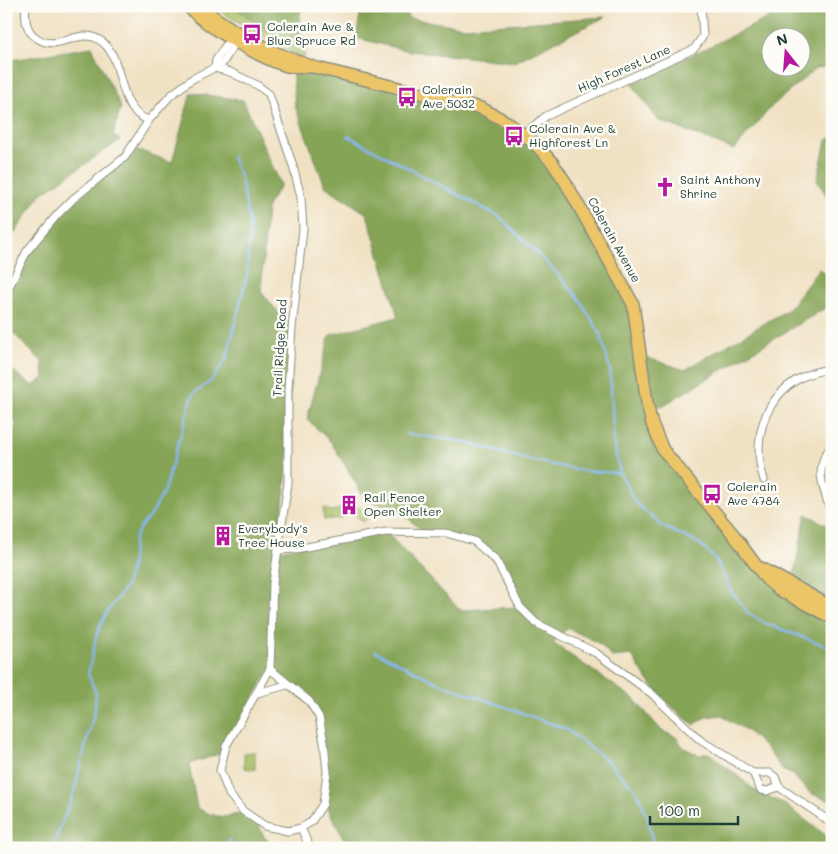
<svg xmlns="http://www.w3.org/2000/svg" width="838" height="854" font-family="Mali,sans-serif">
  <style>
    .green { fill: #a8bd61; stroke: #647d4a }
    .forest { fill: #86a457; stroke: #527046; fill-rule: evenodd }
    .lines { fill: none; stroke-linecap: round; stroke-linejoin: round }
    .stream { stroke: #89b9f4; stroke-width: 2 }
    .minor-casing { stroke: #888f7c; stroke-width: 9 }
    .primary-casing { stroke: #888f7c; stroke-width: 14 }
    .minor { stroke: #fff; stroke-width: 7 }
    .primary { stroke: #edc569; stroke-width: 11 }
    .labels { text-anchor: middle; stroke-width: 5; stroke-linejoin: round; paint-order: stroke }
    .poi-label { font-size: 12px; fill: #1f3d34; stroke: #fdfcf7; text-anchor: start }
    .street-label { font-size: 12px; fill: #1f3d34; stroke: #fdfcf7 }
  </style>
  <rect width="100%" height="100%" fill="#fdfcf7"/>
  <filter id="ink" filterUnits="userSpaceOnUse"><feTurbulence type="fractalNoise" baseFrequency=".02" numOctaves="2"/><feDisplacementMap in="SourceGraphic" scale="10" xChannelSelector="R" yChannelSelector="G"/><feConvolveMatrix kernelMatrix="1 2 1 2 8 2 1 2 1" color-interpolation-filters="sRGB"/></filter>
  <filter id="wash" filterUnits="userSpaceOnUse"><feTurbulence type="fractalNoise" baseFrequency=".0096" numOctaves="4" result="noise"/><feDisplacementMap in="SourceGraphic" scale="20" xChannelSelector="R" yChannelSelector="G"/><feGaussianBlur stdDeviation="1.12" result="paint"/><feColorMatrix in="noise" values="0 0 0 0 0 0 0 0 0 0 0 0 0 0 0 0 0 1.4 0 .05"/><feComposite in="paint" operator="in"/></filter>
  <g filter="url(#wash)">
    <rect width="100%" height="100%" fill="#f0e1c3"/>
    <g class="green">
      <polygon points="211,6 295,6 305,57 288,51"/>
      <polygon points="357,506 370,515 364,522 352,513"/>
      <polygon points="323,508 331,511 340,509 342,518 324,520"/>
      <polygon points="255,752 255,770 244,768 244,753"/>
    </g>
    <g class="forest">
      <polygon points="233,6 301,6 298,34 291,48"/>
      <polygon points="357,6 412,6 407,7 408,18 465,27 605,17 514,62 409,51 356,38 360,15"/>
      <path d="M793,6H832V66L816,68L772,106L734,150L658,120L632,84ZM770,38H800V68H770Z"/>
      <polygon points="92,47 121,107 113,135 120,140 40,195 6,246 6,61"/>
      <path d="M292,67L467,104L532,141L619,275L642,356L685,370L789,309L819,269L832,279V304L662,406L648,403L657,436L755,565L832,618V802L810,793L791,774L782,770L767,749L746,730L720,715L706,717L694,725C667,704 648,685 632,655L612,657L600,644L568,628L553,643L634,699L662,731L676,737L684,748L699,755L709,753L756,791L783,803L832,840V848H349L330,813L325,793L327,772L315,710L270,669L222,753L189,764L197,808C213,816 225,821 243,811L258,823L264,837L276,848H6V432L17,426L6,412V373L9,368L33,386L44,378L42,362L6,326V293L37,238L132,148L172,162L191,93L243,100L281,185L267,206L261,292L292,328L288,459L278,550L386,532L460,610L519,607L500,567L474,541L422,531L407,517L364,497L331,442L307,419L330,335L398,317L367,214L325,186L295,106Z"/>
      <polygon points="832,137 832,204 817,181 826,141"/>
      <polygon points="806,514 832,528 832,598 792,585"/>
    </g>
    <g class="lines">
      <g class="stream">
        <polyline points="348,136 500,217 554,270 578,297 600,333 610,369 614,446 620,473 635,502 662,526 700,544 716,560 731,591 748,613 767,624 832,648"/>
        <polyline points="406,434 461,441 529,460 584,471 620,473"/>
        <polyline points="375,651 434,681 566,729 606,760 637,791 648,819 654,848"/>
        <polyline points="52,848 73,795 95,709 96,693 88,674 97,633 107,612 125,588 131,568 134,539 141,526 153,512 164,491 193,394 210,382 226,360 231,341 247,274 250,226 241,179 232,157"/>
        <polyline points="223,848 230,839"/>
      </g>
    </g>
  </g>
  <g filter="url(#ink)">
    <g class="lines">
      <defs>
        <g id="minor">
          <path d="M26,6C25,17 25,27 33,35C57,57 78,24 101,41C126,58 115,111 149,120"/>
          <polyline points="215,68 230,72 257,85 269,94 293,166 301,197 303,229 292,328 288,389 288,483 273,583 270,669 226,746 220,770 229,794 243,811 265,826 288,831 301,828 311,822 323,804 327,772 324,742 319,717 309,701 270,669"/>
          <polyline points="215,68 216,60 232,36"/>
          <polyline points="524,134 546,116 694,49 703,36 701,6"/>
          <polyline points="6,293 27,251 57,215 73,199 125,157 149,120 170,96 192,79 222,64 237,40"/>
          <path d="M832,446C812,467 824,491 832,514"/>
          <path d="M764,480C747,428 775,374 832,369"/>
          <polyline points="278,550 296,549 386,532 446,533 474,541 496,560 520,607 536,623 596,653 651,693 700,740 753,773"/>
          <polyline points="257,693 287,685"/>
          <polyline points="779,787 767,791 761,790 753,773 770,773 775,777 779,787 832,823"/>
          <polyline points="301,828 310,848"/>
        </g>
        <g id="primary">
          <path d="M188,6C203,25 269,64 293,67C298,68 303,67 308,67"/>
          <polyline points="198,6 235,31 274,52 313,67 481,108 507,122 532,141 552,162 566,183 633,304 647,403 652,424 663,450 733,534 766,579 779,590 832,618"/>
          <polyline points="761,568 832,607"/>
        </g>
      </defs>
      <use href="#minor" class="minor-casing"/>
      <use href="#primary" class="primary-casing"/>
      <use href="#minor" class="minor"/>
      <use href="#primary" class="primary"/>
    </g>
  </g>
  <defs>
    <symbol id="bus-bare" viewBox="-9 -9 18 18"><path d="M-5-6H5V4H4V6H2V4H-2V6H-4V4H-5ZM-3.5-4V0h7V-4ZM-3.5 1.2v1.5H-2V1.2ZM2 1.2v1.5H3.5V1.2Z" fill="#b5179e" stroke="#fdfcf7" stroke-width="2.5" paint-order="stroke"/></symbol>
    <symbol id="church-bare" viewBox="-9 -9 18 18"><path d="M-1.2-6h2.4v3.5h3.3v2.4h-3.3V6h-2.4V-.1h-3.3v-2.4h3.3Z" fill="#b5179e" stroke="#fdfcf7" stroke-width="2.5" paint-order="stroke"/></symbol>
    <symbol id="building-bare" viewBox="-9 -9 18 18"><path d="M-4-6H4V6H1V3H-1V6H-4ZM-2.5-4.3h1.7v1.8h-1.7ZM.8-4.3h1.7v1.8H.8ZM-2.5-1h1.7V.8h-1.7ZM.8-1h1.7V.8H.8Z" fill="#b5179e" stroke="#fdfcf7" stroke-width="2.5" paint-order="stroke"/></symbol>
  </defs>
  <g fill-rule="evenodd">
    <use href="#bus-bare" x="238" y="20" width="28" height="28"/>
    <use href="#bus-bare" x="393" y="83" width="28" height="28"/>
    <use href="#bus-bare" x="500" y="122" width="28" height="28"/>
    <use href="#church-bare" x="651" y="173" width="28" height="28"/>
    <use href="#bus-bare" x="698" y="480" width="28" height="28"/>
    <use href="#building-bare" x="335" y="491" width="28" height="28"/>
    <use href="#building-bare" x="209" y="522" width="28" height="28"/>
  </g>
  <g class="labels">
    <g class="poi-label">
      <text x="267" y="31">Colerain Ave &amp;<tspan x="267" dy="14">Blue Spruce Rd</tspan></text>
      <text x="422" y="94">Colerain<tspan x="422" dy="14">Ave 5032</tspan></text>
      <text x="529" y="133">Colerain Ave &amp;<tspan x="529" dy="14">Highforest Ln</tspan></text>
      <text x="680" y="184">Saint Anthony<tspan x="680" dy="14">Shrine</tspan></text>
      <text x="727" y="491">Colerain<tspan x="727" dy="14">Ave 4784</tspan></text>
      <text x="364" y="502">Rail Fence<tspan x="364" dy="14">Open Shelter</tspan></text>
      <text x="238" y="533">Everybody's<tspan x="238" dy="14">Tree House</tspan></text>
    </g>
    <g class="street-label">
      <text transform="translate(624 69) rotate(-24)" y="4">High Forest Lane</text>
      <text transform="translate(614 240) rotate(61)" y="4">Colerain Avenue</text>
      <text transform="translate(280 348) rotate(-87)" y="4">Trail Ridge Road</text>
    </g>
  </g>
  <rect width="838" height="854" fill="none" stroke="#fdfcf7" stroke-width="25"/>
  <g transform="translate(786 52) rotate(343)"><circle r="24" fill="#fdfcf7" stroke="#a4b0a9"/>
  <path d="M0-4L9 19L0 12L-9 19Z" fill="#b5179e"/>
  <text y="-8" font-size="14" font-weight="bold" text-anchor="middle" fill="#1f3d34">N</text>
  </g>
  <path d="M650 816v8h88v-8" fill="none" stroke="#1f3d34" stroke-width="2.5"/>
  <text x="658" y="816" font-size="15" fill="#1f3d34" stroke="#fdfcf7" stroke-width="4" paint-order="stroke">100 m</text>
</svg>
